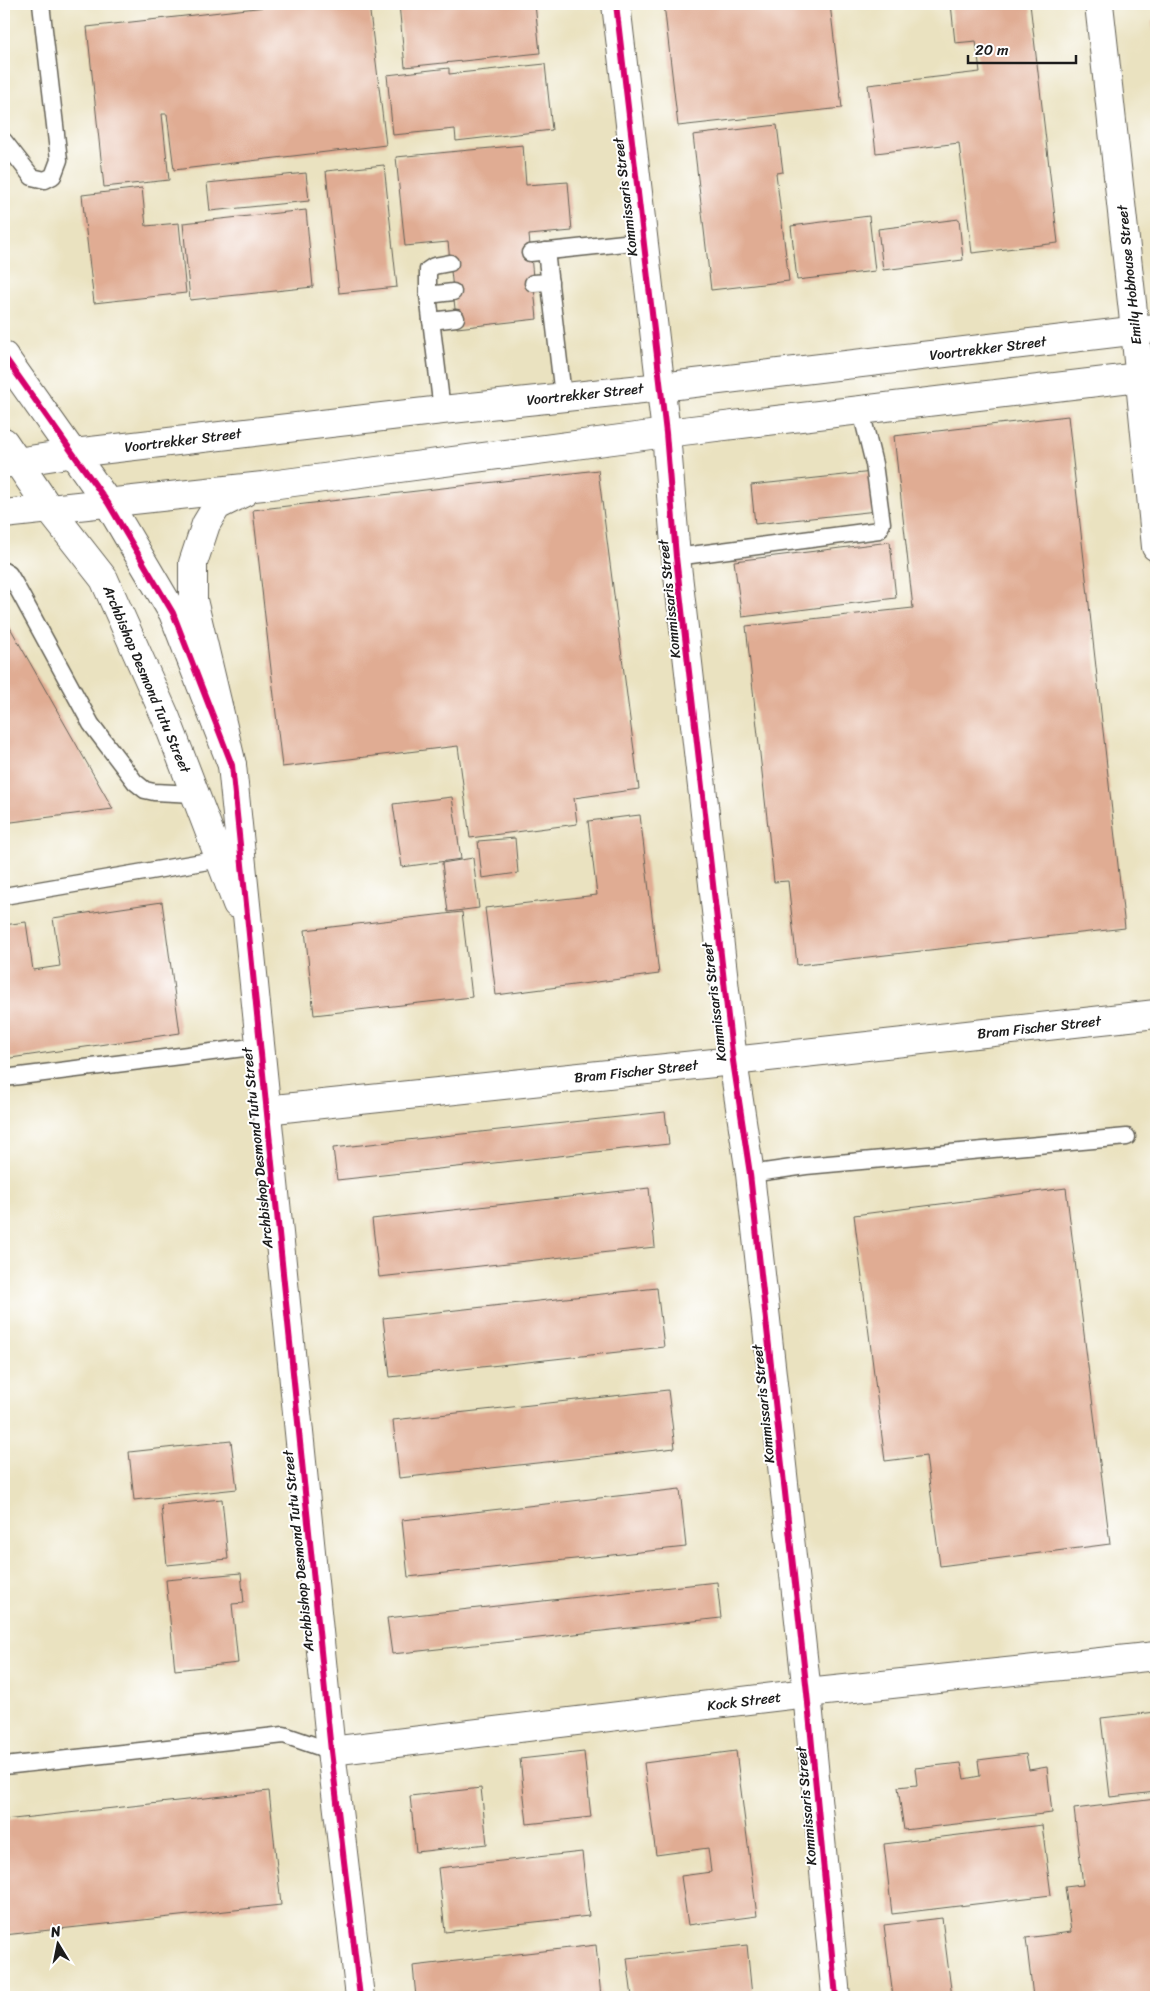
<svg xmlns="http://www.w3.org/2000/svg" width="1160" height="2001" font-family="Sriracha,sans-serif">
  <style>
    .building { fill: #e0ac93 }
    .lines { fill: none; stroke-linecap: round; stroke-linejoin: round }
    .service-casing { stroke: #646155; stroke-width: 19 }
    .minor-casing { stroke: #646155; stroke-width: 30 }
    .tertiary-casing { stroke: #646155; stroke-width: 30 }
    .service { stroke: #fff; stroke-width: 16 }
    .minor { stroke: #fff; stroke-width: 28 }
    .tertiary { stroke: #fff; stroke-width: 28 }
    .cycleway-casing { stroke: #fff; stroke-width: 9 }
    .cycleway { stroke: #d6006c; stroke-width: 6 }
    .labels { text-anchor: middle; stroke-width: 4; stroke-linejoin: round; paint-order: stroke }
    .street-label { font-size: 14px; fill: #1c1c1c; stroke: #fff }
  </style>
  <rect width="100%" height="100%" fill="#fff"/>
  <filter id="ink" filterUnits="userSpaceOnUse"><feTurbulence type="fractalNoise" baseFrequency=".02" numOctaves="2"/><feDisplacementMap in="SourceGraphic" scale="10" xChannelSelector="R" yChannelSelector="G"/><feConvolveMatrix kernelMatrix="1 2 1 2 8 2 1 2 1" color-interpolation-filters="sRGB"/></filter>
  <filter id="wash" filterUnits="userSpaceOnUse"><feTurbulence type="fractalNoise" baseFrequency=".0096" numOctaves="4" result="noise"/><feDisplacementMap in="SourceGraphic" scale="20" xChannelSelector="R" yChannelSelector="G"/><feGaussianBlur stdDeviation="1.12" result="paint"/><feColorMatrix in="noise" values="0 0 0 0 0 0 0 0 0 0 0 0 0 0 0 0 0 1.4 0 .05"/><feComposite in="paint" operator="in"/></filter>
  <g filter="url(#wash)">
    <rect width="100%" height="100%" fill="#eae2c0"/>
    <g id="blocks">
      <g class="building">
        <polygon points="95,4 112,4 112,5 95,7"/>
        <polygon points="292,4 369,4 386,145 174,170 167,114 162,114 169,180 104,187 87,27"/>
        <polygon points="399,4 535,4 540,53 405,67"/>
        <polygon points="664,4 830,4 842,108 678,126"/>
        <polygon points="951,4 1030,4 1058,243 972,253 959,143 876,153 868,85 980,72 976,41 955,43"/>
        <polygon points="1152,21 1156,21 1156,46 1155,46"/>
        <polygon points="545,64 552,130 456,141 455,129 393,135 387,75 449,68 449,74"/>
        <polygon points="777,125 783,172 776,173 789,281 711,290 693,135"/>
        <polygon points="523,145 526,185 568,182 572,231 529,235 537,319 457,328 448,242 405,246 396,157"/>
        <polygon points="384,165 397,287 339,293 326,171"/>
        <polygon points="306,173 309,201 210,211 207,183"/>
        <polygon points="142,188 146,226 179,223 186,293 94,303 82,195"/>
        <polygon points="306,210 313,287 190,300 183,223"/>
        <polygon points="869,216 875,271 797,280 791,226"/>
        <polygon points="959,219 963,260 883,270 878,229"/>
        <polygon points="1068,416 1125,928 797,965 788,881 774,882 746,626 913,608 894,436"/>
        <polygon points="598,470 639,789 574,798 577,824 470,838 458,746 282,767 253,510"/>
        <polygon points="882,471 886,510 755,524 751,485"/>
        <polygon points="890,542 896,598 742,617 734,561"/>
        <polygon points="4,617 113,809 4,823"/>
        <polygon points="452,797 461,859 402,867 393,804"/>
        <polygon points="640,815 659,974 496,995 485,908 597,895 588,821"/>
        <polygon points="515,838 518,873 482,878 478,841"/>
        <polygon points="473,858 479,908 448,912 442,863"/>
        <polygon points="162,902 180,1033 4,1059 4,925 26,922 33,970 60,966 53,918"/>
        <polygon points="462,912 472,997 314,1015 305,930"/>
        <polygon points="665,1112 669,1144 337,1180 333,1148"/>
        <polygon points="649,1188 655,1247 379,1277 372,1219"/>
        <polygon points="1066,1188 1110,1544 940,1566 926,1456 885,1461 854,1215"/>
        <polygon points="657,1288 664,1347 390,1377 383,1318"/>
        <polygon points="668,1390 675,1448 399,1478 393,1420"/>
        <polygon points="231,1441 237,1489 134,1500 129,1452"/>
        <polygon points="680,1489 686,1547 408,1577 402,1520"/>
        <polygon points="222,1499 228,1559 167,1565 161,1505"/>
        <polygon points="241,1573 244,1603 232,1604 238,1663 175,1670 166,1580"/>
        <polygon points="717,1582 721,1618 392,1654 387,1618"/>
        <polygon points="1156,1712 1156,1792 1110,1797 1101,1718"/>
        <polygon points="736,1751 757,1916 688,1925 681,1876 711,1872 708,1848 656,1855 644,1763"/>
        <polygon points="584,1752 591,1817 527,1824 520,1759"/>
        <polygon points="1026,1754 1029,1770 1047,1767 1052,1813 904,1830 898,1787 917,1785 915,1768 961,1763 964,1779 980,1776 978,1760"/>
        <polygon points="481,1788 487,1844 416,1852 410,1796"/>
        <polygon points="269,1791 281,1905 4,1935 4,1820"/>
        <polygon points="1156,1799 1156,1997 1033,1997 1026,1938 1071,1932 1065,1887 1083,1885 1074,1809"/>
        <polygon points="1042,1825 1051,1895 892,1914 884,1844"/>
        <polygon points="582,1852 589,1916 445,1932 438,1868"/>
        <polygon points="942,1918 952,1997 893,1997 884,1925"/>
        <polygon points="596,1945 601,1997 416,1997 413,1966"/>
        <polygon points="747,1945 752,1996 632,1997 627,1958"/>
      </g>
    </g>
  </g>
  <g filter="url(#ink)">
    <use href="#blocks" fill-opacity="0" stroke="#646155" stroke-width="1"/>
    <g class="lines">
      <defs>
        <g id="service">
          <polyline points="4,141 32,177 45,180 53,176 59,160 41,4"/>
          <polyline points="546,251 563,396"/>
          <polyline points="530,253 643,241"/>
          <polyline points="533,283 550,282"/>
          <polyline points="428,295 453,292"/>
          <polyline points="431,321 456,318"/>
          <polyline points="442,410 428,295 428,270 434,266 450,263"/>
          <polyline points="676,557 879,530 882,523 874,464 861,411"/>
          <polyline points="4,571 9,574 15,584 91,724 135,782 145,790 154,792 195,794"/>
          <polyline points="4,896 220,859"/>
          <polyline points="4,1078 260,1046"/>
          <polyline points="750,1174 806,1166 1127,1137"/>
          <polyline points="4,1766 284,1735 331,1751"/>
        </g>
        <g id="minor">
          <polyline points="616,4 666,433 676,557 733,1061 750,1174 807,1693 836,1997"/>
          <polyline points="1099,4 1135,330 1156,547"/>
          <polyline points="4,356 108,503 173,613 232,765 331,1751 360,1997"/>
          <polyline points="4,442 50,510 104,579 166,718 237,904"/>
          <polyline points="265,1110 733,1061 1156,1014"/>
          <polyline points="331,1751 807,1693 1156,1656"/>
        </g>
        <g id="tertiary">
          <polyline points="4,464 74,453 442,410 661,387 1156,328"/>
          <polyline points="4,514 263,486 666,433 1156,375"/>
          <polyline points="232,765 193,600 193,563 206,524 217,506 245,492"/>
        </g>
      </defs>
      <use href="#service" class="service-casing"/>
      <use href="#minor" class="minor-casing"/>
      <use href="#tertiary" class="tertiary-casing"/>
      <use href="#service" class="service"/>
      <use href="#minor" class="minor"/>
      <use href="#tertiary" class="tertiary"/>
      <defs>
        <g id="cycleway">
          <polyline points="616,4 666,433 676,557 733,1061 750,1174 807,1693 836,1997"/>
          <polyline points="4,356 108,503 173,613 232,765 331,1751 360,1997"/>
        </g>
      </defs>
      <use href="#cycleway" class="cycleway-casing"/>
      <use href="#cycleway" class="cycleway"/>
    </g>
  </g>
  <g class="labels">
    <g class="street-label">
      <text transform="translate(625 197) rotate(-97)" y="5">Kommissaris Street</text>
      <text transform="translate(1129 275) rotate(-96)" y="5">Emily Hobhouse Street</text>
      <text transform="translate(988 348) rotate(-7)" y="5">Voortrekker Street</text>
      <text transform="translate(585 394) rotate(-6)" y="5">Voortrekker Street</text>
      <text transform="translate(183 440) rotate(-7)" y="5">Voortrekker Street</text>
      <text transform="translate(669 599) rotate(-96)" y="5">Kommissaris Street</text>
      <text transform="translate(147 679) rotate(67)" y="5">Archbishop Desmond Tutu Street</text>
      <text transform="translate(714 1002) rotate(-97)" y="5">Kommissaris Street</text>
      <text transform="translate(1039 1027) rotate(-6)" y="5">Bram Fischer Street</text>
      <text transform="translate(636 1071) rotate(-6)" y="5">Bram Fischer Street</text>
      <text transform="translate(257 1148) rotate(-96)" y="5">Archbishop Desmond Tutu Street</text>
      <text transform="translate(763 1404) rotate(-96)" y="5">Kommissaris Street</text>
      <text transform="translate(298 1551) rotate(-96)" y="5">Archbishop Desmond Tutu Street</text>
      <text transform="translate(744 1701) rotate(-7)" y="5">Kock Street</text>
      <text transform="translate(806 1806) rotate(-95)" y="5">Kommissaris Street</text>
    </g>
  </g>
  <rect width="1160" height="2001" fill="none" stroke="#fff" stroke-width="20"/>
  <g transform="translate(58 1944) rotate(350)" stroke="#ffffff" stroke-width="4" paint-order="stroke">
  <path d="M0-4L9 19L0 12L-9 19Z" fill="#1c1c1c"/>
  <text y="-8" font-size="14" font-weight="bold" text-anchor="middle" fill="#1c1c1c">N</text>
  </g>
  <path d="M968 55v8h108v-8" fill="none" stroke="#1c1c1c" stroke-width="2.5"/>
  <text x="975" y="55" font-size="15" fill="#1c1c1c" stroke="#ffffff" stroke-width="4" paint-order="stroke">20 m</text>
</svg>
